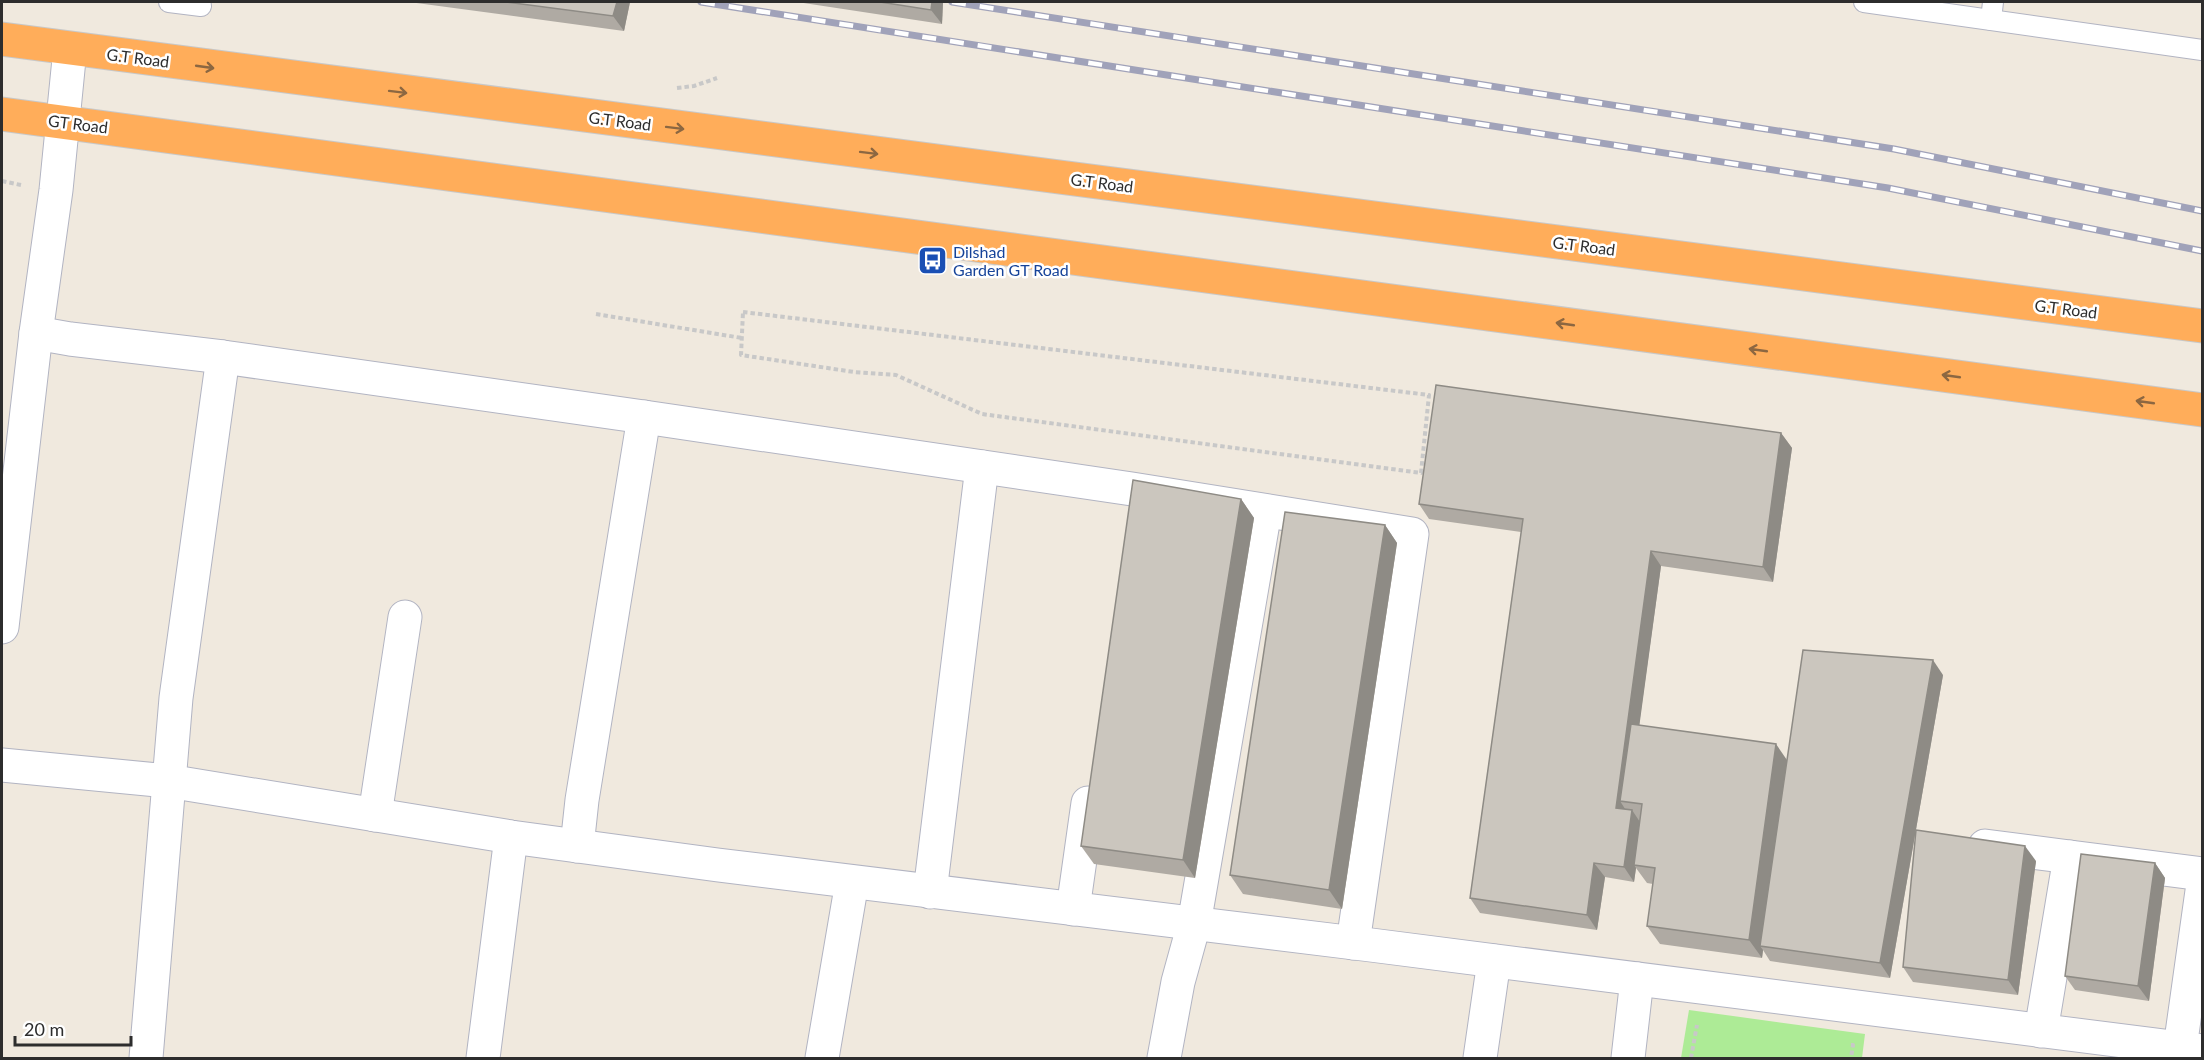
<svg xmlns="http://www.w3.org/2000/svg" width="2204" height="1060" font-family="Lato,sans-serif">
  <style>
    .green { fill: #adeb96 }
    .lines { fill: none; stroke-linecap: round; stroke-linejoin: round }
    .lane-casing { stroke: #b2b4c2; stroke-width: 22 }
    .street-casing { stroke: #b2b4c2; stroke-width: 35 }
    .highway-casing { stroke: #c8c8c8; stroke-width: 35 }
    .path { stroke: #c8c8c8; stroke-width: 4; stroke-dasharray: 4.5 3; stroke-linecap: butt }
    .lane { stroke: #fff; stroke-width: 20 }
    .street { stroke: #fff; stroke-width: 33 }
    .highway { stroke: #ffad5a; stroke-width: 33 }
    .rail-casing { stroke: #a0a2b9; stroke-width: 7 }
    .rail { stroke: #fff; stroke-width: 4.5; stroke-dasharray: 14; stroke-linecap: butt }
    .wall { fill: #afaaa3 }
    .shaded-wall { fill: #8e8b85 }
    .building { fill: #cbc6be; stroke: #8e8b85; stroke-width: 1.5 }
    .oneway { stroke: #8c6741 }
    .labels { text-anchor: middle; stroke-width: 5; stroke-linejoin: round; paint-order: stroke }
    .street-label { font-size: 16px; fill: #2d2d2d; stroke: #fff }
    .transit-label { font-size: 16px; fill: #164399; stroke: #fff; text-anchor: start }
  </style>
  <rect width="100%" height="100%" fill="#f0e9de"/>
  <polygon class="green" points="1689,1010 1865,1034 1862,1058 1681,1058"/>
  <g class="lines">
    <defs>
      <g id="lane">
        <polyline points="169,2 201,6"/>
        <polyline points="1864,2 2202,50"/>
        <polyline points="1991,20 1993,2"/>
      </g>
      <g id="street">
        <polyline points="36,333 70,339 223,357 644,417 1132,489 1412,534 1353,943"/>
        <polyline points="2,627 36,333 56,190 70,49"/>
        <polyline points="2,765 168,781 511,837 718,865 1371,945 2202,1051"/>
        <polyline points="375,815 405,617"/>
        <polyline points="577,846 582,800 644,417"/>
        <polyline points="1985,846 2070,857"/>
        <polyline points="930,892 982,467"/>
        <polyline points="1073,909 1088,803"/>
        <polyline points="2041,1031 2070,857 2202,874"/>
        <polyline points="2180,1048 2202,891"/>
        <polyline points="146,1058 176,698 223,357"/>
        <polyline points="483,1058 511,837"/>
        <polyline points="822,1058 852,882"/>
        <polyline points="1164,1058 1178,982 1194,924 1265,511"/>
        <polyline points="1480,1058 1494,961"/>
        <polyline points="1628,1058 1637,979"/>
      </g>
      <g id="highway">
        <polyline points="2,39 2202,326"/>
        <polyline points="2,114 2202,410"/>
      </g>
    </defs>
    <use href="#lane" class="lane-casing"/>
    <use href="#street" class="street-casing"/>
    <use href="#highway" class="highway-casing"/>
    <g class="path">
      <polyline points="677,88 694,86 717,78"/>
      <polyline points="2,181 21,185"/>
      <polygon points="743,312 1429,395 1421,473 982,414 896,375 854,372 741,355"/>
      <polyline points="596,314 742,338"/>
      <polyline points="1851,1045 1853,1045 1851,1058"/>
      <polyline points="1691,1058 1697,1025"/>
    </g>
    <use href="#lane" class="lane"/>
    <use href="#street" class="street"/>
    <use href="#highway" class="highway"/>
    <defs>
      <g id="rail">
        <polyline points="701,2 1888,188 2202,251"/>
        <polyline points="952,2 1894,149 2202,211"/>
      </g>
    </defs>
    <use href="#rail" class="rail-casing"/>
    <use href="#rail" class="rail"/>
  </g>
  <g class="wall">
    <polygon points="409,2 630,2 624,31"/>
    <polygon points="797,2 943,2 942,24"/>
    <polygon points="1781,433 1792,448 1773,582 1661,566 1639,725 1787,760 1943,675 1890,978 1770,961 1763,950 1762,958 1660,944 1647,926 1653,884 1647,883 1636,868 1634,882 1605,877 1597,930 1480,913 1470,898 1521,532 1429,519 1419,504"/>
    <polygon points="1241,499 1254,518 1195,878 1094,864 1081,846"/>
    <polygon points="1385,525 1397,543 1342,909 1243,894 1230,875"/>
    <polygon points="2036,861 2018,995 1913,982 1903,967"/>
    <polygon points="2155,863 2165,878 2149,1001 2075,990 2065,976"/>
  </g>
  <g class="shaded-wall">
    <polygon points="617,2 630,2 624,31 613,16"/>
    <polygon points="932,2 943,2 942,24 931,10"/>
    <polygon points="1781,433 1792,448 1773,582 1763,567"/>
    <polygon points="1241,499 1254,518 1195,878 1183,860"/>
    <polygon points="1385,525 1397,543 1342,909 1329,890"/>
    <polygon points="1651,551 1661,566 1629,802 1620,801 1627,812 1616,808"/>
    <polygon points="1933,660 1943,675 1890,978 1880,963"/>
    <polygon points="1776,744 1789,763 1760,946 1763,950 1762,958 1749,940"/>
    <polygon points="1632,810 1642,825 1634,865 1636,868 1634,882 1624,867"/>
    <polygon points="2025,846 2036,861 2018,995 2008,980"/>
    <polygon points="1594,863 1605,877 1597,930 1587,915"/>
    <polygon points="2155,863 2165,878 2149,1001 2138,986"/>
  </g>
  <g class="building">
    <polygon points="506,2 617,2 613,16"/>
    <polygon points="880,2 932,2 931,10"/>
    <polygon points="1436,385 1781,433 1763,567 1651,551 1616,808 1632,810 1624,867 1594,863 1587,915 1470,898 1523,519 1419,504"/>
    <polygon points="1133,480 1241,499 1183,860 1081,846"/>
    <polygon points="1285,512 1385,525 1329,890 1230,875"/>
    <polygon points="1803,650 1933,660 1880,963 1760,946"/>
    <polygon points="1631,724 1776,744 1749,940 1647,926 1655,868 1634,865 1642,804 1620,801"/>
    <polygon points="1916,830 2025,846 2008,980 1903,967"/>
    <polygon points="2081,854 2155,863 2138,986 2065,976"/>
  </g>
  <defs><path id="oneway-shaft" d="M-6 0H5M1.5-3L5.5 0L1.5 3" fill="none" stroke-width="1.6" stroke-linecap="round" stroke-linejoin="round" transform="scale(1.5)"/></defs>
  <g class="oneway">
    <use href="#oneway-shaft" transform="translate(205 67) rotate(8)"/>
    <use href="#oneway-shaft" transform="translate(398 92) rotate(7)"/>
    <use href="#oneway-shaft" transform="translate(675 128) rotate(7)"/>
    <use href="#oneway-shaft" transform="translate(869 153) rotate(7)"/>
    <use href="#oneway-shaft" transform="translate(1565 324) rotate(-172)"/>
    <use href="#oneway-shaft" transform="translate(1758 350) rotate(-172)"/>
    <use href="#oneway-shaft" transform="translate(1951 376) rotate(-172)"/>
    <use href="#oneway-shaft" transform="translate(2145 402) rotate(-172)"/>
  </g>
  <defs>
    <symbol id="bus-square" viewBox="-11 -11 22 22"><rect x="-9" y="-9" width="18" height="18" rx="4" fill="#1a4fb4" stroke="#fff"/><path d="M-5-6H5V4H4V6H2V4H-2V6H-4V4H-5ZM-3.5-4V0h7V-4ZM-3.5 1.2v1.5H-2V1.2ZM2 1.2v1.5H3.5V1.2Z" fill="#fff"/></symbol>
  </defs>
  <g fill-rule="evenodd">
    <use href="#bus-square" x="916" y="244" width="33" height="33"/>
  </g>
  <g class="labels">
    <g class="street-label">
      <text transform="translate(138 58) rotate(7)" y="6">G.T Road</text>
      <text transform="translate(620 121) rotate(7)" y="6">G.T Road</text>
      <text transform="translate(78 124) rotate(7)" y="6">GT Road</text>
      <text transform="translate(1102 183) rotate(7)" y="6">G.T Road</text>
      <text transform="translate(1584 246) rotate(7)" y="6">G.T Road</text>
      <text transform="translate(2066 309) rotate(7)" y="6">G.T Road</text>
    </g>
    <g class="transit-label">
      <text x="953" y="258">Dilshad<tspan x="953" dy="18">Garden GT Road</tspan></text>
    </g>
  </g>
  <rect width="2204" height="1060" fill="none" stroke="#2d2d2d" stroke-width="6"/>
  <path d="M15 1036v9h116v-9" fill="none" stroke="#2d2d2d" stroke-width="3"/>
  <text x="24" y="1036" font-size="18" fill="#2d2d2d" stroke="#ffffff" stroke-width="4.5" paint-order="stroke">20 m</text>
</svg>
